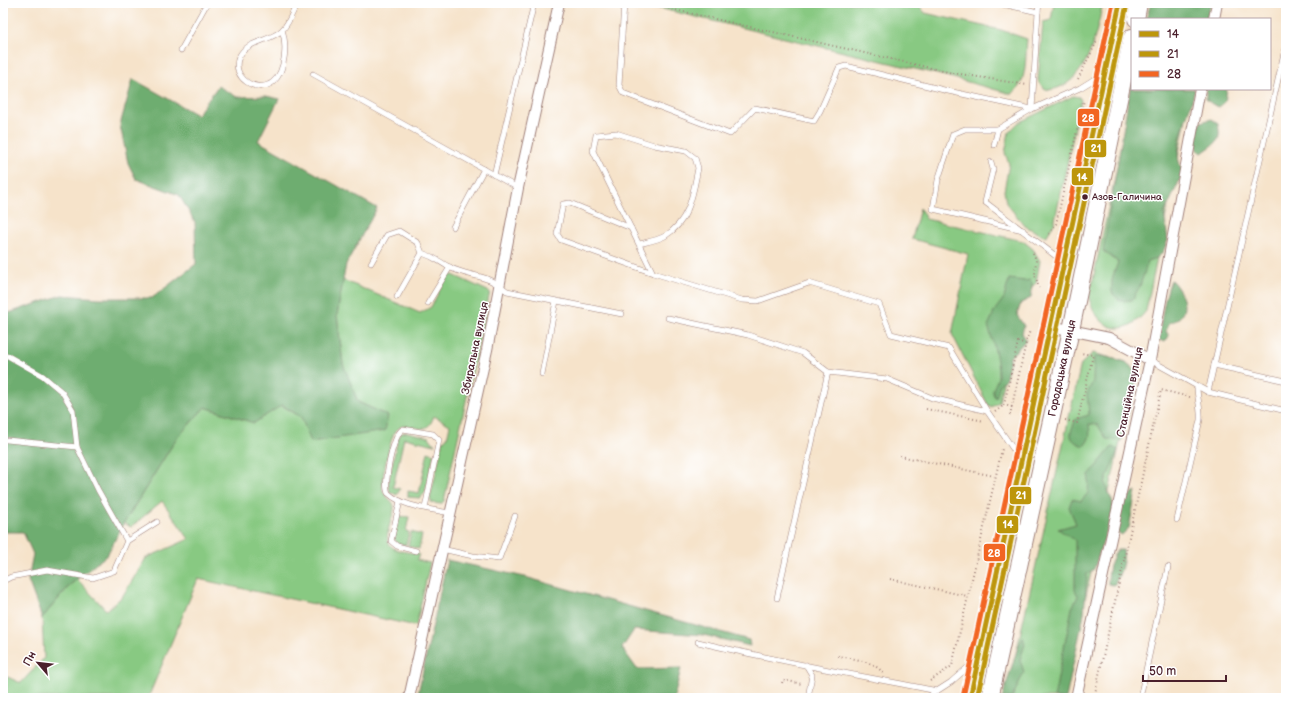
<svg xmlns="http://www.w3.org/2000/svg" width="1289" height="701" font-family="'Balsamiq Sans',sans-serif">
  <style>
    .green { fill: #88c982; stroke: #697456 }
    .forest { fill: #6ead70; stroke: #5c664e }
    .lines { fill: none; stroke-linecap: round; stroke-linejoin: round }
    .service-casing { stroke: #a0817a; stroke-width: 6 }
    .minor-casing { stroke: #a0817a; stroke-width: 12 }
    .primary-casing { stroke: #a0817a; stroke-width: 18 }
    .path { stroke: #a0817a; stroke-width: 2; stroke-dasharray: 1 3; stroke-linecap: butt }
    .service { stroke: #fff; stroke-width: 5 }
    .minor { stroke: #fff; stroke-width: 10 }
    .primary { stroke: #fff; stroke-width: 16 }
    .bus-1-casing { stroke: #fff; stroke-width: 8 }
    .bus-2-casing { stroke: #fff; stroke-width: 8 }
    .bus-3-casing { stroke: #fff; stroke-width: 8 }
    .bus-1 { stroke: #bd960b; stroke-width: 5 }
    .bus-2 { stroke: #bd960b; stroke-width: 5 }
    .bus-3 { stroke: #f26522; stroke-width: 5 }
    .bus-dot { fill: #4a1f2b; stroke: #fff; stroke-width: 1.5 }
    .labels { text-anchor: middle; dominant-baseline: central; stroke-width: 3; stroke-linejoin: round; paint-order: stroke }
    .bus-label { font-size: 10px; fill: #4a1f2b; stroke: #fff; text-anchor: start }
    .street-label { font-size: 11px; fill: #4a1f2b; stroke: #fff }
    .line-badge { stroke: #fff; stroke-width: 1.5 }
    .badge-label { font-size: 11px; text-anchor: middle; font-weight: bold; fill: #fff }
  </style>
  <rect width="100%" height="100%" fill="#fff"/>
  <filter id="ink" filterUnits="userSpaceOnUse"><feTurbulence type="fractalNoise" baseFrequency=".025" numOctaves="2"/><feDisplacementMap in="SourceGraphic" scale="8" xChannelSelector="R" yChannelSelector="G"/><feConvolveMatrix kernelMatrix="1 2 1 2 8 2 1 2 1" color-interpolation-filters="sRGB"/></filter>
  <filter id="wash" filterUnits="userSpaceOnUse"><feTurbulence type="fractalNoise" baseFrequency=".012" numOctaves="4" result="noise"/><feDisplacementMap in="SourceGraphic" scale="16" xChannelSelector="R" yChannelSelector="G"/><feGaussianBlur stdDeviation="0.9" result="paint"/><feColorMatrix in="noise" values="0 0 0 0 0 0 0 0 0 0 0 0 0 0 0 0 0 1.4 0 .05"/><feComposite in="paint" operator="in"/></filter>
  <g filter="url(#wash)">
    <rect width="100%" height="100%" fill="#f6e3ca"/>
    <g class="green">
      <path d="M650,3h267l8,10 76,17 26,9c-2,18 1,46 -16,55l-58,-16 -299,-71z"/>
      <path d="M1054,3h49c-7,31 -15,82 -54,87l-6,-2 -5,-8 5,-58 8,-2z"/>
      <path d="M1134,89h58l-46,222c-21,28 -48,20 -57,-13z"/>
      <path d="M1073,96l6,1 2,3 -27,124 -8,13 -21,-11 -19,-23 -2,-12 5,-27 -4,-11 4,-21 9,-9z"/>
      <path d="M920,208l6,11 97,22 10,8 7,12 -4,22 -16,16 -21,103 -7,5 -4,-2 -36,-71 16,-80 -56,-15z"/>
      <path d="M451,275h2l37,17 -46,209 -3,3 -9,-1 -2,-4 13,-58 4,-3 3,-13 -16,-9c-8,21 -15,9 -32,10l-7,5c-5,10 -15,51 -12,60 3,8 12,9 11,18 -1,10 -11,26 -4,36 5,7 20,7 29,9l-2,6 13,3 -14,63 -218,-47 -50,119h-145v-23l18,8 23,-25 -2,-40 29,-34 6,-5 29,31 16,-13 24,-39 43,-19 -27,-38 -31,26 -7,-4 52,-84 29,-32 49,16 27,-18 20,12 87,-1 -30,-14 -15,-37 -6,-50 6,-35 77,33 11,-6 15,-29z"/>
      <path d="M1093,353l33,9 9,13 -72,323h-57l75,-334z"/>
      <path d="M407,432l22,5 6,8 -31,-7 -11,49 7,2 -3,6 -7,-3 -2,-8 10,-46 3,-5z"/>
      <path d="M428,452l6,2 -9,39 -5,5 -12,-1v-6l11,2z"/>
      <path d="M399,516l10,1 -3,14 3,1 -3,13 -8,-1 -4,-5z"/>
      <path d="M411,532l11,3 -3,14 -11,-3z"/>
    </g>
    <g class="forest">
      <path d="M1151,3h60l-4,16h-61z"/>
      <path d="M1132,77v12h63c-4,22 -17,43 -17,66 0,6 3,12 5,18l-19,41 4,26 -5,12 -6,6 -9,3 -8,25 -8,14 -12,1 -8,-8v-14l6,-17 -15,-11z"/>
      <path d="M133,79l64,36 21,-29 19,11 29,-1 13,3 -21,42 119,67 -31,56 -9,51 6,49 15,38 30,14 -3,15 -74,11 -10,-25 -19,-12 -28,18 -49,-16 -29,32 -52,84 -17,32 -36,29 -29,34 -14,-38 5,-26 -10,-22h-20v-217l59,-20 37,3h53l44,-34 -1,-42 -16,-27 -43,-16 -8,-16 -8,-38z"/>
      <path d="M1206,89h21l-2,13 -6,5 -7,-3 -6,-5z"/>
      <path d="M1212,119l6,5c4,19 -3,19 -16,29l-5,-3 -2,-15 6,-13z"/>
      <path d="M1009,279l16,2 5,-1 2,3 -1,15 -10,5 -4,12 7,11 -2,7 4,7 -16,17 -4,21 -6,6 -4,14c-8,-8 2,-14 2,-23 0,-16 -5,-34 -10,-49l7,-16 9,-12z"/>
      <path d="M1171,280c13,13 22,36 -2,43l-3,8 3,5 -4,6 -6,-2c2,-19 5,-42 12,-60z"/>
      <path d="M1103,356l23,6 12,11 -16,67 -16,-1 -8,-14 -9,-1c1,10 2,14 -5,22 -18,-6 -14,-13 -8,-27l13,-4 -2,-21 6,-13 1,-24z"/>
      <path d="M1112,447l6,3 -13,33 8,20v9l-19,57 -7,5 -3,40 -18,84h-12l18,-90 6,-12 -3,-6v-50l-17,-11 18,-5 -7,-17 3,-8 9,2 7,-8 1,-18z"/>
      <path d="M1136,491l-7,37 -7,7 -5,-3c3,-15 3,-34 19,-41z"/>
      <path d="M1117,550h6c2,11 -3,25 -9,35l-6,-1c0,-13 2,-23 9,-34z"/>
      <path d="M447,560l78,17 224,63 1,6 -47,-11 -69,-5 -12,18 15,21 44,-1 -7,30h-257z"/>
      <path d="M1023,637l2,7 -5,16 4,12 -12,26h-10l15,-48z"/>
    </g>
  </g>
  <g filter="url(#ink)">
    <g class="lines">
      <g class="service-casing">
        <g id="service">
          <path d="M624,3l-5,82 4,8 107,41 25,-26 59,13 6,-10 19,-43 7,-2 102,25 84,18 6,-97 -40,-9"/>
          <path d="M1038,12l1,-9"/>
          <path d="M282,30c5,14 4,41 -9,52 -16,13 -43,-5 -34,-25 8,-17 31,-15 43,-27 7,-6 11,-19 15,-27"/>
          <path d="M181,50l26,-47"/>
          <path d="M313,74l205,114"/>
          <path d="M994,145l4,-16"/>
          <path d="M991,162l2,7 -8,33 76,58"/>
          <path d="M494,175l40,-172"/>
          <path d="M453,227l31,-58"/>
          <path d="M631,228l-61,-25 -7,1 -6,30 4,6 92,33"/>
          <path d="M1023,230l-90,-21 5,-29 15,-46 12,-5h33l34,-20 48,-21 21,-13"/>
          <path d="M639,244c8,-2 19,-4 26,-8 25,-15 28,-43 33,-68l-3,-10 -9,-7 -32,-6 -38,-12 -20,2 -3,16 60,122 89,27 16,1 51,-18 70,21 12,30 58,14 38,63 31,45"/>
          <path d="M371,263l16,-28 12,-4 19,12 4,10c13,4 16,8 27,14 22,11 37,6 58,24l115,23"/>
          <path d="M397,297l25,-44"/>
          <path d="M428,303l22,-36"/>
          <path d="M668,318l80,17 55,18 25,19"/>
          <path d="M1150,360l58,32 78,19"/>
          <path d="M1214,365l72,16"/>
          <path d="M542,374l14,-73"/>
          <path d="M1208,392l78,-348"/>
          <path d="M7,440l70,7"/>
          <path d="M400,501l-9,40 6,5 19,5"/>
          <path d="M425,508l14,-68 -6,-6 -30,-5c-10,5 -20,55 -15,64 15,14 42,16 62,20"/>
          <path d="M1177,520l23,-100c1,-12 -3,-22 -3,-33"/>
          <path d="M127,541l30,-19"/>
          <path d="M442,549l31,7 26,3 16,-43"/>
          <path d="M3,581l8,-4 36,-7 46,8 21,-7 13,-30 -29,-51 -21,-43 -4,-37 -11,-18 -19,-16 -35,-20"/>
          <path d="M777,598l51,-226 59,7 45,19 55,13"/>
          <path d="M698,642c79,19 159,33 239,49"/>
          <path d="M806,665l6,10 -4,23"/>
          <path d="M926,698l25,-16 23,-20"/>
          <path d="M1140,698l28,-131"/>
        </g>
      </g>
      <g class="minor-casing">
        <g id="minor">
          <path d="M1214,19l3,-16"/>
          <path d="M1050,326l59,12 41,22"/>
          <path d="M409,698l78,-348 31,-162 41,-185"/>
          <path d="M1076,698l74,-338 50,-271"/>
        </g>
      </g>
      <g class="primary-casing">
        <g id="primary">
          <path d="M1136,19l3,-16"/>
          <path d="M970,698l150,-695"/>
          <path d="M990,698l81,-368 61,-293"/>
        </g>
      </g>
      <g class="path">
        <path d="M645,3l303,69 79,13"/>
        <path d="M1078,79l19,-38"/>
        <path d="M1049,234l7,-10 28,-124"/>
        <path d="M1033,253l3,7 -1,15 4,13"/>
        <path d="M1012,407l-8,-2 14,-63 7,1"/>
        <path d="M926,409l58,12"/>
        <path d="M995,412l9,-7"/>
        <path d="M1010,415l17,-77 3,-7"/>
        <path d="M1065,420l12,3 16,-68 -13,-2"/>
        <path d="M900,456l94,20"/>
        <path d="M890,579l77,17"/>
        <path d="M838,656c13,2 36,5 45,17"/>
        <path d="M930,681l22,-15 50,-217"/>
        <path d="M782,683l1,-3 19,4"/>
        <path d="M946,698l5,-4"/>
        <path d="M1094,698l67,-308 29,7"/>
      </g>
      <use href="#service" class="service"/>
      <use href="#minor" class="minor"/>
      <use href="#primary" class="primary"/>
      <g class="bus-1-casing">
        <path id="bus-1" d="M970,698l150,-695"/>
      </g>
      <g class="bus-2-casing">
        <path id="bus-2" d="M977,698l150,-694"/>
      </g>
      <g class="bus-3-casing">
        <path id="bus-3" d="M963,697l150,-694"/>
      </g>
      <use href="#bus-1" class="bus-1"/>
      <use href="#bus-2" class="bus-2"/>
      <use href="#bus-3" class="bus-3"/>
    </g>
  </g>
  <circle class="bus-dot" cx="1085" cy="197" r="3.5"/>
  <g class="labels">
    <g class="bus-label">
      <text x="1092" y="197">Азов-Галичина</text>
    </g>
    <g class="street-label">
      <text transform="translate(475 348) rotate(-78)">Збиральна вулиця</text>
      <text transform="translate(1062 368) rotate(-78)">Городоцька вулиця</text>
      <text transform="translate(1130 392) rotate(-78)">Станційна вулиця</text>
    </g>
  </g>
  <g class="line-badge">
    <rect x="1077" y="108" width="23" height="19" rx="4" fill="#f26522"/>
    <rect x="1084" y="139" width="23" height="19" rx="4" fill="#bd960b"/>
    <rect x="1071" y="167" width="23" height="19" rx="4" fill="#bd960b"/>
    <rect x="1009" y="486" width="23" height="19" rx="4" fill="#bd960b"/>
    <rect x="996" y="515" width="23" height="19" rx="4" fill="#bd960b"/>
    <rect x="983" y="543" width="23" height="19" rx="4" fill="#f26522"/>
  </g>
  <g class="badge-label">
    <text x="1088" y="122">28</text>
    <text x="1096" y="152">21</text>
    <text x="1082" y="181">14</text>
    <text x="1021" y="499">21</text>
    <text x="1008" y="528">14</text>
    <text x="994" y="557">28</text>
  </g>
  <rect width="1289" height="701" fill="none" stroke="#fff" stroke-width="16"/>
  <rect x="1131" y="18" width="140" height="72" fill="#ffffff" stroke="#b7a5aa"/>
  <rect x="1139" y="31" width="20" height="6" fill="#bd960b" stroke="#b7a5aa"/>
  <text x="1167" y="38" font-size="12" fill="#4a1f2b">14</text>
  <rect x="1139" y="51" width="20" height="6" fill="#bd960b" stroke="#b7a5aa"/>
  <text x="1167" y="58" font-size="12" fill="#4a1f2b">21</text>
  <rect x="1139" y="71" width="20" height="6" fill="#f26522" stroke="#b7a5aa"/>
  <text x="1167" y="78" font-size="12" fill="#4a1f2b">28</text>
  <g transform="translate(38 663) rotate(298)" stroke="#ffffff" stroke-width="3" paint-order="stroke">
  <path d="M0-3L7 15L0 10L-7 15Z" fill="#4a1f2b"/>
  <text y="-6" font-size="11" font-weight="bold" text-anchor="middle" fill="#4a1f2b">Пн</text>
  </g>
  <path d="M1143 675v6h83v-6" fill="none" stroke="#4a1f2b" stroke-width="2"/>
  <text x="1149" y="675" font-size="12" fill="#4a1f2b" stroke="#ffffff" stroke-width="3" paint-order="stroke">50 m</text>
</svg>
